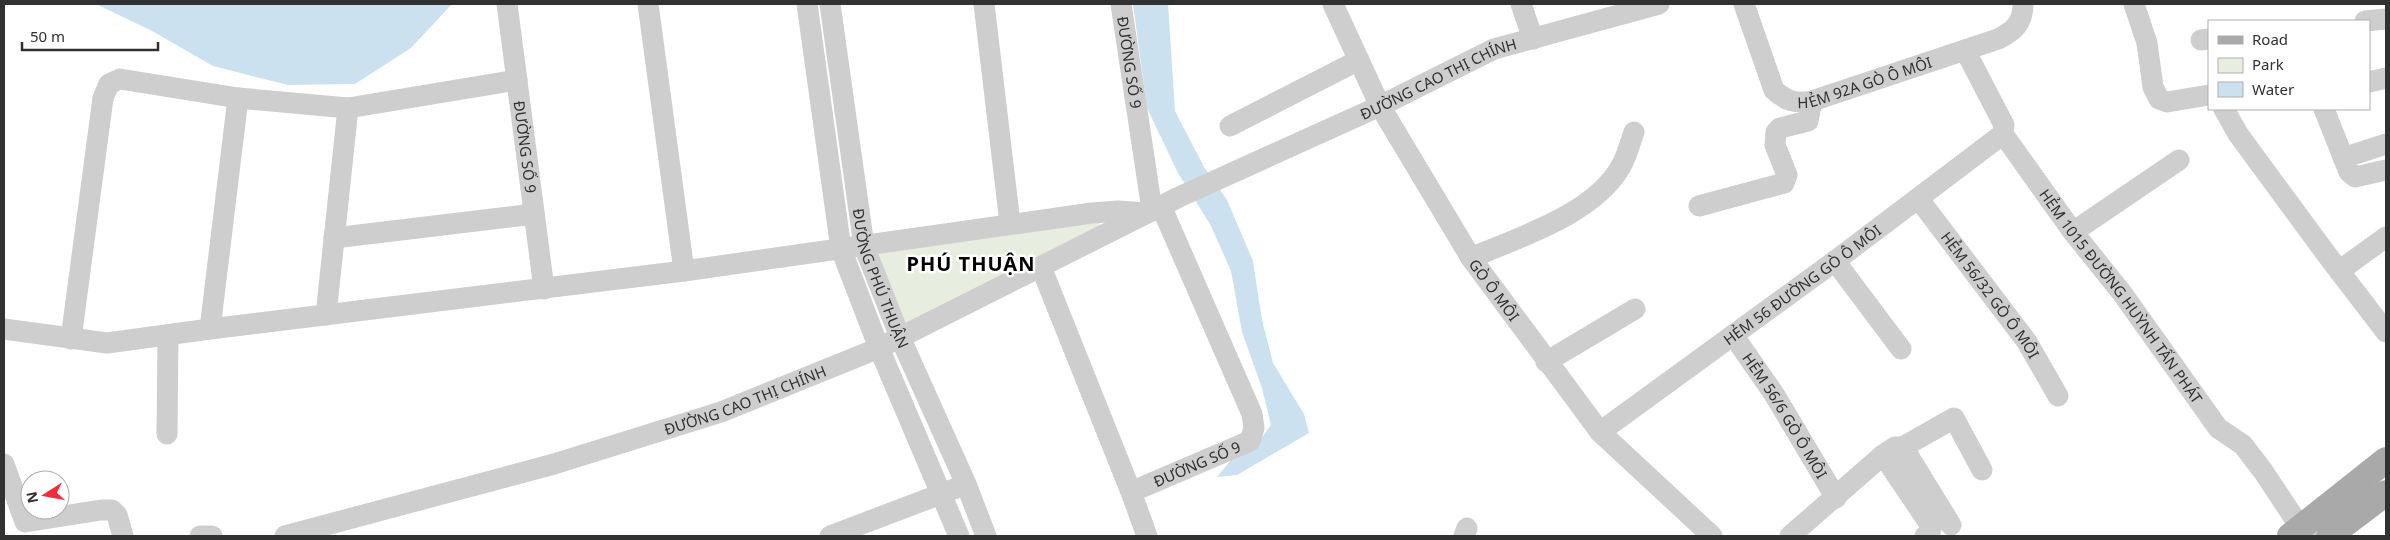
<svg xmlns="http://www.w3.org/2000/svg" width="2390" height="540" font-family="'Noto Sans',sans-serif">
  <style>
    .green { fill: #e8eedf }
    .water { fill: #cbe1ef }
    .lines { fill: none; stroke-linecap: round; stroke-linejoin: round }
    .minor { stroke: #cecece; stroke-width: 21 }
    .major { stroke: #a9a9a9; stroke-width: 26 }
    .labels { text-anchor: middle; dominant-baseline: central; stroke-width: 5; stroke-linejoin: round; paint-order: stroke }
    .street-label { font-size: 15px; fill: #313131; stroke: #fff }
    .district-label { font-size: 20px; font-weight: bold; letter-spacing: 1px; fill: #000; stroke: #fff }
  </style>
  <rect width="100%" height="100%" fill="#fff"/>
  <path class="green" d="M1097,221l4,5 -199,99 -26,-68 9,-8z"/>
  <g class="water">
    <path d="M96,4h356l-41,44 -56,36 -67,1 -75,-19 -61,-35z"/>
    <path d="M1133,4h35l7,107 29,56 23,33 26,61 9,59 11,43 31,51 5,19 -72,42 -20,2 14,-17 26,-16 14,-19 -9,-37 -20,-56 -11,-61 -21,-47 -32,-51 -31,-65z"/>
  </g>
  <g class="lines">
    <g class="minor">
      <path id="s1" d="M507,4l37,285"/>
      <path d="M648,4l36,267"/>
      <path d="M807,4l34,245 38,99 80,188"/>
      <path id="s2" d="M830,4l34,242 36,91 66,147 20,52"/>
      <path d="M984,4l26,219"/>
      <path id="s3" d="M1121,4l31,206"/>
      <path id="s4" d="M1333,4l47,102 91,152 129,174 112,104"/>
      <path d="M1521,4l12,35"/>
      <path id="s5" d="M1744,4l30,86c12,11 22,14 38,11l186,-62c16,-8 25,-16 25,-35"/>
      <path d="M2134,4l13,39 6,44 6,12 8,3 42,-7"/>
      <path d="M2365,21l21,-2"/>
      <path d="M2201,40l8,-1"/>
      <path id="s6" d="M1965,50l39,75 -1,9 70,98 49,61 96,135 25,17 20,26 43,65"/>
      <path d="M2369,82l17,-4"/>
      <path d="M2224,109l14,25 89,121 59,77"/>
      <path d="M2324,109l25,63 6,5 31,-7"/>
      <path d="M1230,126l129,-66"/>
      <path d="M2343,158l43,-14"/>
      <path id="s7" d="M1918,198l109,144 31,54"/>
      <path d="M1699,206l85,-23 3,-8 -12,-30 1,-13 4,-4 28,-7 4,-20"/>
      <path d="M2073,232l106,-72"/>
      <path d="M334,238l200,-24"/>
      <path d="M1471,258c48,-21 121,-43 149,-90 7,-11 10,-25 14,-36"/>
      <path d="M1835,261l66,88"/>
      <path id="s8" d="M1041,267l90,225 119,-51 4,-13 -2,-14 -91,-208"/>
      <path d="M2339,271l47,-34"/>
      <path d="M326,315l22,-207"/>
      <path d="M4,329l103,14 103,-14 474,-58 408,-58 26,-2 27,2"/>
      <path d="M210,329l28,-231"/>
      <path id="s9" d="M1733,335l41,59 62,104"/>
      <path d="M71,339l32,-241 6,-14 11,-5 118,19 110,10 169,-28"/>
      <path d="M1546,362l89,-53"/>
      <path id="s10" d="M1600,432l235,-171 168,-127"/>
      <path d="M167,434l1,-98"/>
      <path d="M1903,447l51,-29 28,52"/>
      <path d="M1883,455l46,68 2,5 -1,5 -5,3"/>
      <path d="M4,464l21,58 76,-12h11l5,5 6,21"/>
      <path d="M1131,492l16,44"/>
      <path d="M200,536h12"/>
      <path id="s11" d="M285,536l269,-72 167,-52 158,-64 300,-151 201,-91 114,-57 165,-45"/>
      <path d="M830,536l124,-47"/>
      <path d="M1464,536l3,-8"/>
      <path d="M1790,536l93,-81 12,-8h8l48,78"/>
    </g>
    <g class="major">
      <path d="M2290,536l96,-76"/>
      <path d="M2329,536l57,-43"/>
    </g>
  </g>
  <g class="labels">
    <g class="street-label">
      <text stroke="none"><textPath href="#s3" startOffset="59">ĐƯỜNG SỐ 9</textPath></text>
      <text stroke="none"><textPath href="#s11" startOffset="1245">ĐƯỜNG CAO THỊ CHÍNH</textPath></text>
      <text stroke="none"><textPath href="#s5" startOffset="188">HẺM 92A GÒ Ô MÔI</textPath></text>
      <text stroke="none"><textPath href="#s1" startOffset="144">ĐƯỜNG SỐ 9</textPath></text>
      <text stroke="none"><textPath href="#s2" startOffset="280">ĐƯỜNG PHÚ THUẬN</textPath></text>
      <text stroke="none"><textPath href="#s10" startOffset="250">HẺM 56 ĐƯỜNG GÒ Ô MÔI</textPath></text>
      <text stroke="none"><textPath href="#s4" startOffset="329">GÒ Ô MÔI</textPath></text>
      <text stroke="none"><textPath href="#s7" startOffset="121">HẺM 56/32 GÒ Ô MÔI</textPath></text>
      <text stroke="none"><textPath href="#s6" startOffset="294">HẺM 1015 ĐƯỜNG HUỲNH TẤN PHÁT</textPath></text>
      <text stroke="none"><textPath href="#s11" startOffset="480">ĐƯỜNG CAO THỊ CHÍNH</textPath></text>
      <text stroke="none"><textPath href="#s9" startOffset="96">HẺM 56/6 GÒ Ô MÔI</textPath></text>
      <text stroke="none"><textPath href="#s8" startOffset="314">ĐƯỜNG SỐ 9</textPath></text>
    </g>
    <g class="district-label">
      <text x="971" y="263">PHÚ THUẬN</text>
    </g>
  </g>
  <rect width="2390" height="540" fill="none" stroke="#313131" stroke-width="10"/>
  <rect x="2208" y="20" width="162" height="90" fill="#ffffff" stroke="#adadad"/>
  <rect x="2218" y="36" width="25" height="8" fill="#a9a9a9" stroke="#adadad"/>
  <text x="2252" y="45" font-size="15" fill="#313131">Road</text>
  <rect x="2218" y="58" width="25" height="15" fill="#e8eedf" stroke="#adadad"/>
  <text x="2252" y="70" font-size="15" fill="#313131">Park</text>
  <rect x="2218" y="82" width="25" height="15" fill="#cbe1ef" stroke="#adadad"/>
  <text x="2252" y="95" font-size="15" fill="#313131">Water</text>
  <g transform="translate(45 495) rotate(259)"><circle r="24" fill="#ffffff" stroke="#adadad"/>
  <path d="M0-4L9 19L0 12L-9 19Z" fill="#ee2e3f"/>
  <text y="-8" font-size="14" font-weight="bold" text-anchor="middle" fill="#313131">N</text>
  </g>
  <path d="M22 42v8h136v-8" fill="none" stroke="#313131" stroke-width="2.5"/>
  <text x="30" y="42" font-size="15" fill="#313131" stroke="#ffffff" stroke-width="4" paint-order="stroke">50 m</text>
</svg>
